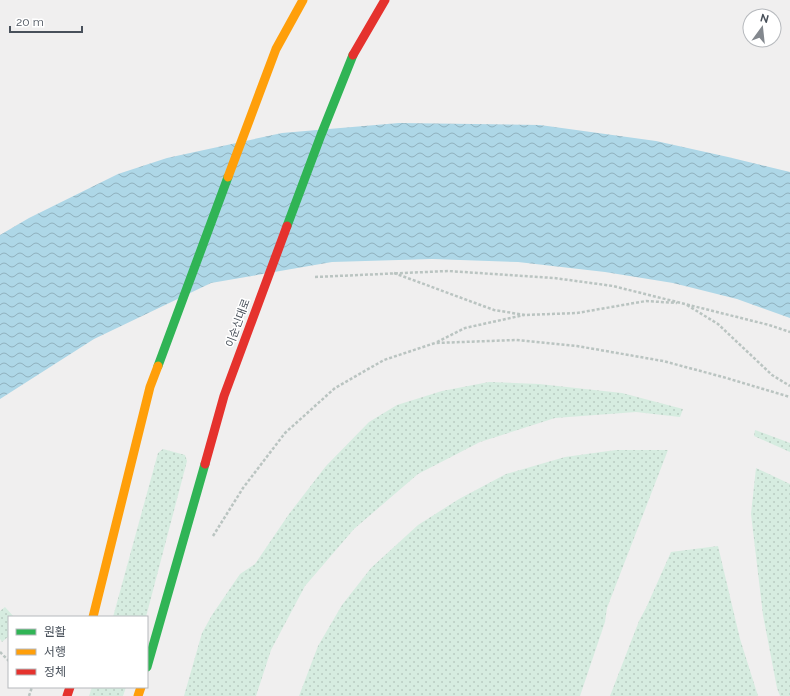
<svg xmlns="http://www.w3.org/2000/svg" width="790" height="696" font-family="Raleway,'Noto Sans KR',sans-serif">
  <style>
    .grass { fill: url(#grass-dots) }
    .water { fill: url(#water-waves) }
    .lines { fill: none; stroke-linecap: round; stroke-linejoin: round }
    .path { stroke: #bac4c1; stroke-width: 2.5; stroke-dasharray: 3 2; stroke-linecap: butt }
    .fast { stroke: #30b455; stroke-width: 9 }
    .slow { stroke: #ff9f0a; stroke-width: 9 }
    .jam { stroke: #e5322d; stroke-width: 9 }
    .labels { text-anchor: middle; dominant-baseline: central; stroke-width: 3; stroke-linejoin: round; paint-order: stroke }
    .street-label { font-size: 11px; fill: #48505a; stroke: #fff }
  </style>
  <defs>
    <pattern id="grass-dots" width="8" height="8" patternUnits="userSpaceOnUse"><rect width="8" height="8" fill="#d6ece0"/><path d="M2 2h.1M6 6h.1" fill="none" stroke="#b9ccc2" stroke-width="1.8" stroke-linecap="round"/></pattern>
    <pattern id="water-waves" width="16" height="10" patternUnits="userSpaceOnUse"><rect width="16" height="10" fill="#aed7e7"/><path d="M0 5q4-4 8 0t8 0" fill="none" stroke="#90b1be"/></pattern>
  </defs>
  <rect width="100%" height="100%" fill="#f0efef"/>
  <g class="grass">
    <path d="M489,382l50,2 83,9 61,16 -3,8 -44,-5 -81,6 -75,24 -62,32 -64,55 -49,57 -34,64 -15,46h-72l18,-63 10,-18 28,-41 15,-10 34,-50 37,-48 43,-44 28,-17 45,-14z"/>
    <path d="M755,430l35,13v9l-36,-16z"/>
    <path d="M163,449l22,6 2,6 -41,156h-33l45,-164z"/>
    <path d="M616,450h52l-61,158 -2,14 -25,74h-281l19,-50 24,-41 29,-37 47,-43 41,-26 47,-25 59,-17z"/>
    <path d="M756,468l34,16v212h-10l-3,-8 -14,-73 -12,-101z"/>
    <path d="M718,546l22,93 18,57h-148l29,-75 7,-13 25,-56z"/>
    <path d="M5,607l9,10h-5v19l-7,6 -2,-3v-28z"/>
    <path d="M92,687h34l-3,9h-34z"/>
  </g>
  <path class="water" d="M399,123l141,2 116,16 72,16 62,15v146l-53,-19 -64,-16 -68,-11 -87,-10 -86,-3 -100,3 -121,21 -117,56 -94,60v-164l29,-17 89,-44 49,-16 115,-25z"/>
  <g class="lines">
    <g class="path">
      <path d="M394,273l100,37 31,5 52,-2 69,-12 31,2"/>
      <path d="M315,277l133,-6 106,7 59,8 156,39 21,7"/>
      <path d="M687,305l31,19 54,51 18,11"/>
      <path d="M437,342l28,-14 59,-13"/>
      <path d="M213,536l30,-48 42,-55 50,-45 49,-28 51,-17 81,-3 61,6 86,15 60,16 67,20"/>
      <path d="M0,652l9,9"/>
      <path d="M29,696l3,-9"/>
    </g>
    <g class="fast">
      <path d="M287,226l34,-91 32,-80"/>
      <path d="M158,366l70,-189"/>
      <path d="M147,667l58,-203"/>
    </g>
    <g class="slow">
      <path d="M228,177l48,-128 27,-49"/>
      <path d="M93,617l57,-230 8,-21"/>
      <path d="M138,696l3,-9"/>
    </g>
    <g class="jam">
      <path d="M353,55l32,-55"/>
      <path d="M205,464l19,-68 63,-170"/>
      <path d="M67,696l3,-9"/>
    </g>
  </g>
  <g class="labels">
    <g class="street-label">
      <text transform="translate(238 323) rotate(-70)">이순신대로</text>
    </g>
  </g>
  <rect x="8" y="616" width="140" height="72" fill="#ffffff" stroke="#b6b9bd"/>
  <rect x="16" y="629" width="20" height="6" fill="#30b455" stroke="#b6b9bd"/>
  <text x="44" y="636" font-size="12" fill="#48505a">원활</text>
  <rect x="16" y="649" width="20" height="6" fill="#ff9f0a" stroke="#b6b9bd"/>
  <text x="44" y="656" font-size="12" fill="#48505a">서행</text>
  <rect x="16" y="669" width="20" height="6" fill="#e5322d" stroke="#b6b9bd"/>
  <text x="44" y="676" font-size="12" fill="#48505a">정체</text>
  <g transform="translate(762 28) rotate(15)"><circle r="19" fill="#ffffff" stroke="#b6b9bd"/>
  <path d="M0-3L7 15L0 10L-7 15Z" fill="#83888e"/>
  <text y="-6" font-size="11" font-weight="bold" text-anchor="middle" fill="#48505a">N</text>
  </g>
  <path d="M10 26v6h72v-6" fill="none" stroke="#48505a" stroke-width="2"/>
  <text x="16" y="26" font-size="12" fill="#48505a" stroke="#ffffff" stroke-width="3" paint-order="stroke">20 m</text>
</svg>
